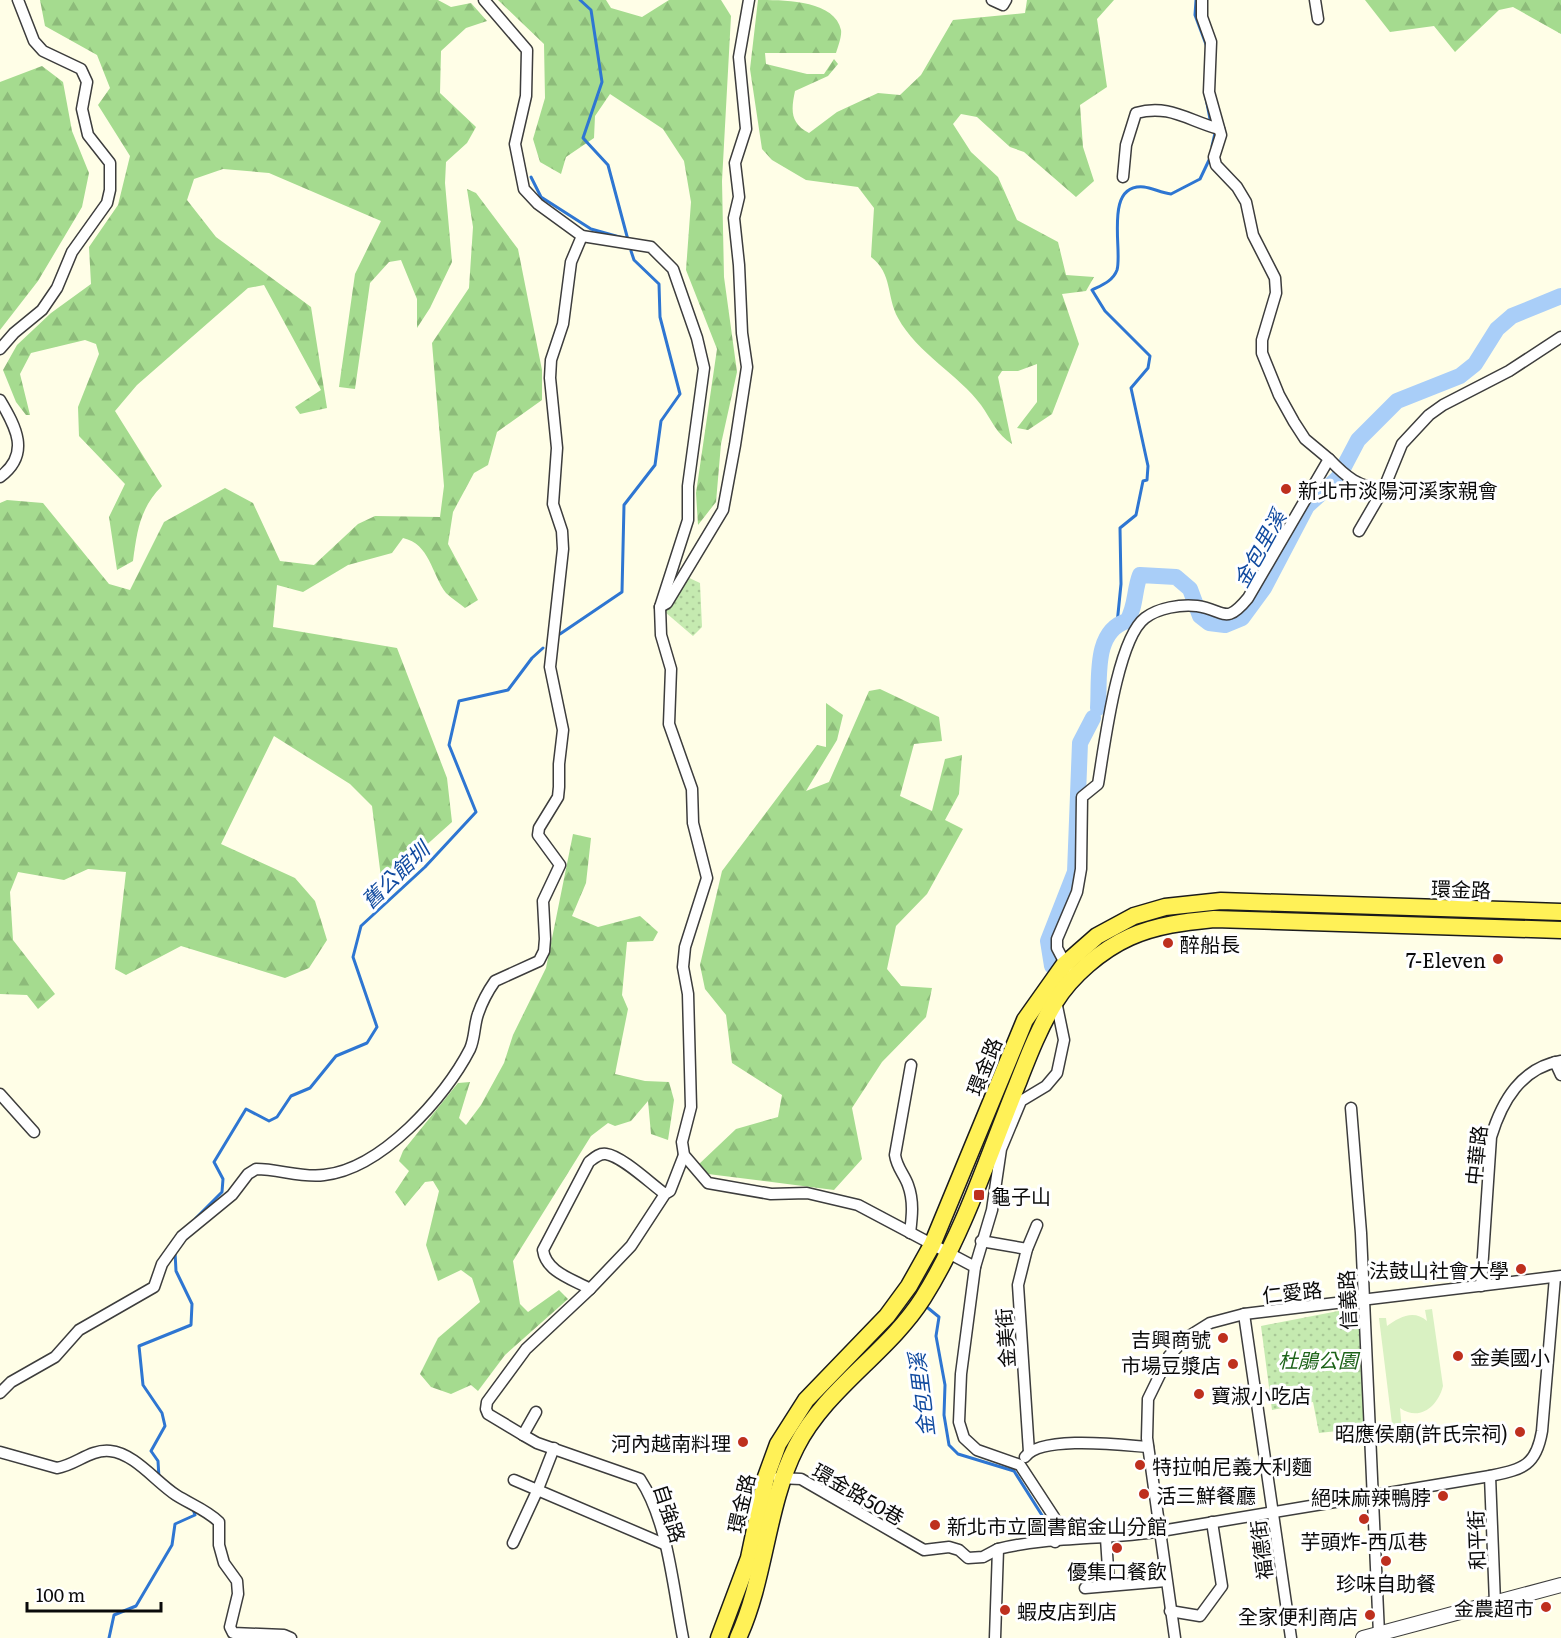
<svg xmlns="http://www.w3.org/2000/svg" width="1561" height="1638" font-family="Literata,'Noto Sans TC',serif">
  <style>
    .forest { fill: url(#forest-firs) }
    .park { fill: url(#park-dots) }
    .pitch { fill: #d9f1c2 }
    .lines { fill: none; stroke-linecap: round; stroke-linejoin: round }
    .stream { stroke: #2e76d2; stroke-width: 3 }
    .river { stroke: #a9cef8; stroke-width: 16 }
    .minor-casing { stroke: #3d3d3d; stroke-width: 13 }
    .tertiary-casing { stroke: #3d3d3d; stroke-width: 16 }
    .primary-casing { stroke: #1b1b1b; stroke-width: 19 }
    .minor { stroke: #fff; stroke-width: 10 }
    .tertiary { stroke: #fff; stroke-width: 14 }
    .primary { stroke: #fff157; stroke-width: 16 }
    .poi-dot { fill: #be301e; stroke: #fff; stroke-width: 2 }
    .labels { text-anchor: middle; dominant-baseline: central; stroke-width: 6; stroke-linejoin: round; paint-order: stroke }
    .poi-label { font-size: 20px; fill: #0a0a0a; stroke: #fff; text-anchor: start }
    .street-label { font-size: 20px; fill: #0a0a0a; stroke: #fff }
    .park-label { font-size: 20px; font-style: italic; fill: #1d6319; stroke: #fff }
    .water-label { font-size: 21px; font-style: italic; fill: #104a9f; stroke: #fff }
  </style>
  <defs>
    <pattern id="forest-firs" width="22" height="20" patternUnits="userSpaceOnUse" patternTransform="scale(1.5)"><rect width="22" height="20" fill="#a5db8f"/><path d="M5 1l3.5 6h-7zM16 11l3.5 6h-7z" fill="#8dbb7a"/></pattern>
    <pattern id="park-dots" width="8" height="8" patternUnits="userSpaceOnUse" patternTransform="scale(1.5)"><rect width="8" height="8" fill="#c5eab0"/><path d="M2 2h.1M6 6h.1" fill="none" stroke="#a8c796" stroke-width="1.8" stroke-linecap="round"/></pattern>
  </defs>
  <rect width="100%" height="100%" fill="#fffee7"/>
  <g class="forest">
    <path d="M40,0h398l13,7 20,-4 16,18 -21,7 -25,23 -1,42 36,34 -9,16 -21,19 -1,21 7,79 -22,46 -13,20v-29l-16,-39 -12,2 -19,21 -15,106 -16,-2 16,-113 26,-53 -112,-48 -46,-4 -29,10 -7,21 29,37 95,70 16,101 -27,6 -5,-7 26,-17 -57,-105 -16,3 -111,97 -22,26 47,75c-22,22 -25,45 -29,75l-16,9 -8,-53 16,-33 -46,-48 -1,-29 21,-53 -3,-10 -11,-4 -54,13 -11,21 10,41h-4l-10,-13 -13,-32 14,-25 34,-32 40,-29 -2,-37 29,-42 12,-49 -32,-51 12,-17 -13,-33 -52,-29z"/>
    <path d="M498,0h108l5,8 31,9 27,-17h52l10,16 -9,165 2,96 13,95 -16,72 -5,58 -18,23 -2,-32 21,-144 -31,-79 5,-68 -7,-41 -21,-32 -53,-35 -15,22 -1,22 -28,19 -5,17 -21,-12 -7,-23 12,-41 -1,-54z"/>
    <path d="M758,0c25,0 77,0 83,30 1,6 -3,17 -5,23h-71l1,11 41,10h17l10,-15 4,5 -10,12 -33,15c-4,19 -5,32 14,42l28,-21 41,-19 22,2 21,-20 32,-55 72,-7 2,-13h87l-17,19 10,68 -27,18 3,42 11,34 -18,16 -52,-45 -14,-5 -33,-30 -16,-3 -8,10 18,28 27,25 19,43 41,22 8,33 28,2 -8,14 -24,3 17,50 -27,70 -24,16 -11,-2 20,-26v-38l-19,7h-16l-4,6 14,67c-15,-9 -21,-25 -31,-39 -22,-30 -64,-52 -83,-87 -12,-22 -5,-44 -27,-61l3,-49 -16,-21 -52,-7 -34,-20 -10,-11 -12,-80z"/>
    <path d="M1365,0h196v34l-48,-27 -14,3 -44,42 -21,-26 -44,6z"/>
    <path d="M42,66l21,16 9,49 17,42 -7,34 -44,74 -38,49v-248z"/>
    <path d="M467,189l9,4 42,56 24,121v30l-45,32 -9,33 -14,8 -21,39 -5,32 30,56 -13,8c-6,-5 -14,-10 -19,-15 -15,-20 -16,-49 -43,-55l-11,15 -44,12 -45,27 -26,-7 -4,42 124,21 50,130 5,44 -70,63 -10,-79 -22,-22 -76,-48 -53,108 74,34 20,23 12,39 -18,28 -24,10 -104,-32 -55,29 -11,-6 11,-97 -38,-3 -24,11 -46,-8 -8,20 3,48 42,54 -17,15 -11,-14 -27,-1v-491l7,-3 36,3 66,81 21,6 34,-68 61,-34 28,15 27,58 34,4 44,-41 17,-8 65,1 4,-31 -12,-143 37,-55 4,-61z"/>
    <path d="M880,689l59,28 3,24 -28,3 -14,52 32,15 13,-52 17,-4 -3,39 -14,26 18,9 -36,65 -31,32 -9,43 14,17 31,2 -6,29 -44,45 -30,46 10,51 -28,31 -126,-16 -10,-9 38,-36 42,-12 4,-22 -50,-32 -6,-48 -21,-26 -5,-24 22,-94 95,-126 9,2v-44l17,12 -6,25 -31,51 23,-9 40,-91z"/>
    <path d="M573,834l18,4 -5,45 -14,33 26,11 42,-11 18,16 -5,9 -26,1 -5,53 6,14 -13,65 30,7 24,1 5,18 -6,40 -17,-6 -3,-33 -17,20 -16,5 -7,-3 -17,13 -78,125 7,43 8,8 31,-22 9,9 -63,56 -27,36 -7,-6 -20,9 -20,-7 -11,-13 18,-36 42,-36 -8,-24 -11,-8 -23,11 -12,-36 13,-54 -6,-10 -8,1 -20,24 -10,-14 14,-21 -10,-10 4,-10 55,-68 12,-1 -11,36 7,7 15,-20 23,-42 9,-28 33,-67z"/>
  </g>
  <g class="park">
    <path d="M685,576l15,7 2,44 -9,9 -28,-24z"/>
    <path d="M1359,1307l6,121 -46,5 -6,-31 -41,8 -11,-84z"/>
  </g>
  <path class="pitch" d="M1432,1309l11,77c-5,20 -23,36 -43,22l2,23 -9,1 -14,-114h7l1,8c12,-9 27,-17 40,-5l-2,-11z"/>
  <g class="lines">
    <g class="stream">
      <path d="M580,0l11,10 11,72 -19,56 25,27 20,75"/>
      <path d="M1196,0l-1,15 12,32"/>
      <path d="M1205,93l5,26"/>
      <path d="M1212,146l3,-13"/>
      <path d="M531,177l10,20 50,32 32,9"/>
      <path d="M1117,624l4,-40 -1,-56 16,-13 7,-34 4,-1 1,-14 -17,-78 17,-20 2,-12 -45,-45 -13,-21c10,-5 21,-9 25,-20 6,-19 -14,-87 27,-83 8,1 18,6 27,7l29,-15 10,-21"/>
      <path d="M560,634l62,-42 2,-87 31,-40 6,-44 19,-27 -20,-77 -1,-33 -25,-24 -3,-9"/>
      <path d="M196,1218l26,-26 1,-13 -9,-17 32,-53 23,12 8,-4 14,-21 19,-8 26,-32 31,-13 10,-16 -24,-70 8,-31 64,-59 51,-55 -27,-67 10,-44 49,-11 24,-32 11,-10"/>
      <path d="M928,1308l11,9 -3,19 9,49 -1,30 5,30 9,9 56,17 31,49 2,16"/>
      <path d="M159,1478l-1,-17 -7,-10 14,-25 -3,-13 -19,-28 -4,-39 52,-21 1,-21 -16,-33 -1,-19"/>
      <path d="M109,1638l5,-23 22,-9 36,-61 3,-21 20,-9 -2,-6"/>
    </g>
    <g class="river">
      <path d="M1098,708c2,-29 -5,-77 29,-87 9,-14 7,-31 13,-46l36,2 14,12 10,27 9,7 16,2 17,-7 22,-30 43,-82 31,-28 20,-38 39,-39 63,-25 15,-12 22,-35 15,-13 49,-20"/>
      <path d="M1052,966l-4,-25 27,-69 5,-129 13,-25"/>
    </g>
    <g class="minor-casing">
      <g id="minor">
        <path d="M484,0l43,50 -1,46 -11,48 9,45 14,15 44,32 69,11 22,22 24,69 7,30 -16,118v34l-28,87 1,28 10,34 -2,55 23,65 1,34 14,55 -22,69 -2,20 5,27 3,113 -9,35 2,13 24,28 63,11 36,-1 51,12 117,62 -14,107 -2,48 5,16 13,12 43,15 34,52 1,25"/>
        <path d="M992,0l11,5 3,-5"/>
        <path d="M1202,0v17l9,25 -2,50 12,43 -7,22 2,8 21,22 9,15 7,33 22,43 1,15 -14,47v13l17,42 15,27 11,17 24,20"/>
        <path d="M1315,0l3,19"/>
        <path d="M1123,177l3,-32 10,-32c33,-9 51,7 83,16"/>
        <path d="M0,349l14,-16 28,-23 15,-22 15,-36 35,-49 3,-13v-27l-22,-28 -6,-26 5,-27 -6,-13 -38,-18 -9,-10 -16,-41"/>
        <path d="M0,400c16,27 31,54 0,77"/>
        <path d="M1359,531l25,-43"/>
        <path d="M660,607l7,-4 56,-93 12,-65 12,-78 -5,-34 -3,-68 -5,-47 5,-21 -4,-34 11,-34 -7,-72 10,-57"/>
        <path d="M1068,969l-11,-21v-9l20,-47 4,-23 1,-72 16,-13c6,-35 19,-145 47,-166 13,-10 36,-14 52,-12 28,4 28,20 51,-8l81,-139c16,17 31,30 55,29l18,-44 27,-29 14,-10 66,-34 52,-34"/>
        <path d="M1555,1062l6,13"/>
        <path d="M0,1094l34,38"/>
        <path d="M1351,1108l10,125 18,401"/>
        <path d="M665,1194l-34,52 -41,43c-18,-10 -44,-17 -47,-39l46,-88c5,-4 10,-9 17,-8 16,2 45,30 59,40l5,-3 14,-36"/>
        <path d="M910,1233c2,-16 4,-32 -2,-48 -4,-11 -11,-17 -13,-30l16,-90"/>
        <path d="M981,1241l46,8"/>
        <path d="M975,1267l17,-57 9,-61 20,-48 25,-15 11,-13 7,-33 -8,-39"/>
        <path d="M1481,1286l10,-149c11,-36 30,-69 70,-76"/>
        <path d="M1244,1314l47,324"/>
        <path d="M0,1393l11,-11 44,-25 24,-27 75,-43 8,-23 20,-28 50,-41 16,-21 8,-5c23,0 45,9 68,6 57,-6 121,-77 146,-126 5,-11 4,-24 8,-35 4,-12 10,-23 17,-33l44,-20 5,-10 1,-12 -2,-38 17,-36 -22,-30 1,-7 19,-31 1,-10v-23l4,-34 -13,-63 13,-118 -1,-18 -9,-27 4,-56 -7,-70 1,-18 12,-36 8,-62 11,-26"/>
        <path d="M536,1412l-13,23 14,8 103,36c28,42 33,109 43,159"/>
        <path d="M523,1435l-35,-21 -2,-5 1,-7 39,-53 64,-60"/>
        <path d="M0,1452l57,16c19,-3 33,-19 53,-17 24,2 46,31 66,44 14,9 31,15 43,27v23l5,18 13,18 1,13 -8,33 3,6 51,2 7,3"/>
        <path d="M1029,1452l-11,-167 9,-36 10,-24"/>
        <path d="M1025,1457c16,-22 97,-12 123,-10"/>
        <path d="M1490,1476l5,127"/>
        <path d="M778,1478l23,1 123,71 25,-3 10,3 9,8 15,-1 15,-8"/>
        <path d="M514,1480l150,64"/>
        <path d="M1106,1538l3,46"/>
        <path d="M513,1543l25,-54 16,-41"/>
        <path d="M1085,1588l81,-7"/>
        <path d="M1170,1611l30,5 22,-30 -10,-64"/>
        <path d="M995,1638l3,-89c53,-13 109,-9 163,-18 110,-18 219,-37 329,-55 32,-7 46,-9 52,-45l13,-154"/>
        <path d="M1175,1638l-28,-200 1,-39 21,-43 17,-18 24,-15 34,-9 317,-38"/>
      </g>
    </g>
    <g class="tertiary-casing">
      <path id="tertiary" d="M1363,1638l198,-53"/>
    </g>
    <g class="primary-casing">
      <g id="primary">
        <path d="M719,1638l30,-80 17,-81 12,-33 28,-44 81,-84 22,-30 23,-41 93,-225 39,-55 33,-29 37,-20 31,-9 56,-6 340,11"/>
        <path d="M738,1638c28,-61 28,-132 58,-191 30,-59 92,-94 127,-149 41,-65 65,-142 94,-213 11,-28 22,-57 38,-83 16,-26 46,-52 75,-65 27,-12 54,-15 84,-18l347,11"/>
      </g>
    </g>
    <use href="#minor" class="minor"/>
    <use href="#tertiary" class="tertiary"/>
    <use href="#primary" class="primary"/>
  </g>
  <g class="poi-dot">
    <circle cx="1286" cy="489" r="6"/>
    <circle cx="1168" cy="943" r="6"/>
    <circle cx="1498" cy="959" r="6"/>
    <rect x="973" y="1189" width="12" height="12" rx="3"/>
    <circle cx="1521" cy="1269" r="6"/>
    <circle cx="1223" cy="1338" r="6"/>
    <circle cx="1458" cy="1356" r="6"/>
    <circle cx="1233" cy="1364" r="6"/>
    <circle cx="1199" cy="1394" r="6"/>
    <circle cx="1520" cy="1432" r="6"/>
    <circle cx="743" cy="1442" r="6"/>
    <circle cx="1140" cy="1465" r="6"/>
    <circle cx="1144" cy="1494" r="6"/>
    <circle cx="1443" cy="1496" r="6"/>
    <circle cx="1364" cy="1519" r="6"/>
    <circle cx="935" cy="1525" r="6"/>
    <circle cx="1117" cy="1548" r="6"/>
    <circle cx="1386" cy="1561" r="6"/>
    <circle cx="1546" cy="1607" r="6"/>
    <circle cx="1005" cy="1610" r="6"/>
    <circle cx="1370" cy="1615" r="6"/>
  </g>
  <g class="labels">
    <g class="poi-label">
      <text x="1298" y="489">新北市淡陽河溪家親會</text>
      <text x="1180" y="943">醉船長</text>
      <text x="1486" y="959" text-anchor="end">7-Eleven</text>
      <text x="991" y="1195">龜子山</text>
      <text x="1509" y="1269" text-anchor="end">法鼓山社會大學</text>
      <text x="1211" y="1338" text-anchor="end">吉興商號</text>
      <text x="1470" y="1356">金美國小</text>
      <text x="1221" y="1364" text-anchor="end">市場豆漿店</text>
      <text x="1211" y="1394">寶淑小吃店</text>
      <text x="1508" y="1432" text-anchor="end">昭應侯廟(許氏宗祠)</text>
      <text x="731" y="1442" text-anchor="end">河內越南料理</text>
      <text x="1152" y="1465">特拉帕尼義大利麵</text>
      <text x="1156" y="1494">活三鮮餐廳</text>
      <text x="1431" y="1496" text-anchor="end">絕味麻辣鴨脖</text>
      <text x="947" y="1525">新北市立圖書館金山分館</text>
      <text x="1364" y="1540" text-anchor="middle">芋頭炸-西瓜巷</text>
      <text x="1117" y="1570" text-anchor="middle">優集口餐飲</text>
      <text x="1386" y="1582" text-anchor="middle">珍味自助餐</text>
      <text x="1534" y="1607" text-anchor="end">金農超市</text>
      <text x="1017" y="1610">蝦皮店到店</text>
      <text x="1358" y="1615" text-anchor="end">全家便利商店</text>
    </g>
    <g class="street-label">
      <text transform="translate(1461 888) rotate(2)">環金路</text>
      <text transform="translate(983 1066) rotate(-68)">環金路</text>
      <text transform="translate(1475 1155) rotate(-84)">中華路</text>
      <text transform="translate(1292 1291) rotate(-6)">仁愛路</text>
      <text transform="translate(1346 1300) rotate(-93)">信義路</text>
      <text transform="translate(1004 1338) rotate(-94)">金美街</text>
      <text transform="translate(859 1493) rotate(30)">環金路50巷</text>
      <text transform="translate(740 1503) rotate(-77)">環金路</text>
      <text transform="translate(671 1513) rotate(72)">自強路</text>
      <text transform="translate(1475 1540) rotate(-92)">和平街</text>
      <text transform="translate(1260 1550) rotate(-97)">福德街</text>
    </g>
    <g class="park-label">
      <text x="1318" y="1359">杜鵑公園</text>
    </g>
    <g class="water-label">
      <text transform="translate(1258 548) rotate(-61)">金包里溪</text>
      <text transform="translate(394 874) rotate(-44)">舊公館圳</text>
      <text transform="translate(920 1395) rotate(-97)">金包里溪</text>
    </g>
  </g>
  <path d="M27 1602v9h134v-9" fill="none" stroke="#0a0a0a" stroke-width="3"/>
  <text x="36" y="1602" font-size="18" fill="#0a0a0a" stroke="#ffffff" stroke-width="4.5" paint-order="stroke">100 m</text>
</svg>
